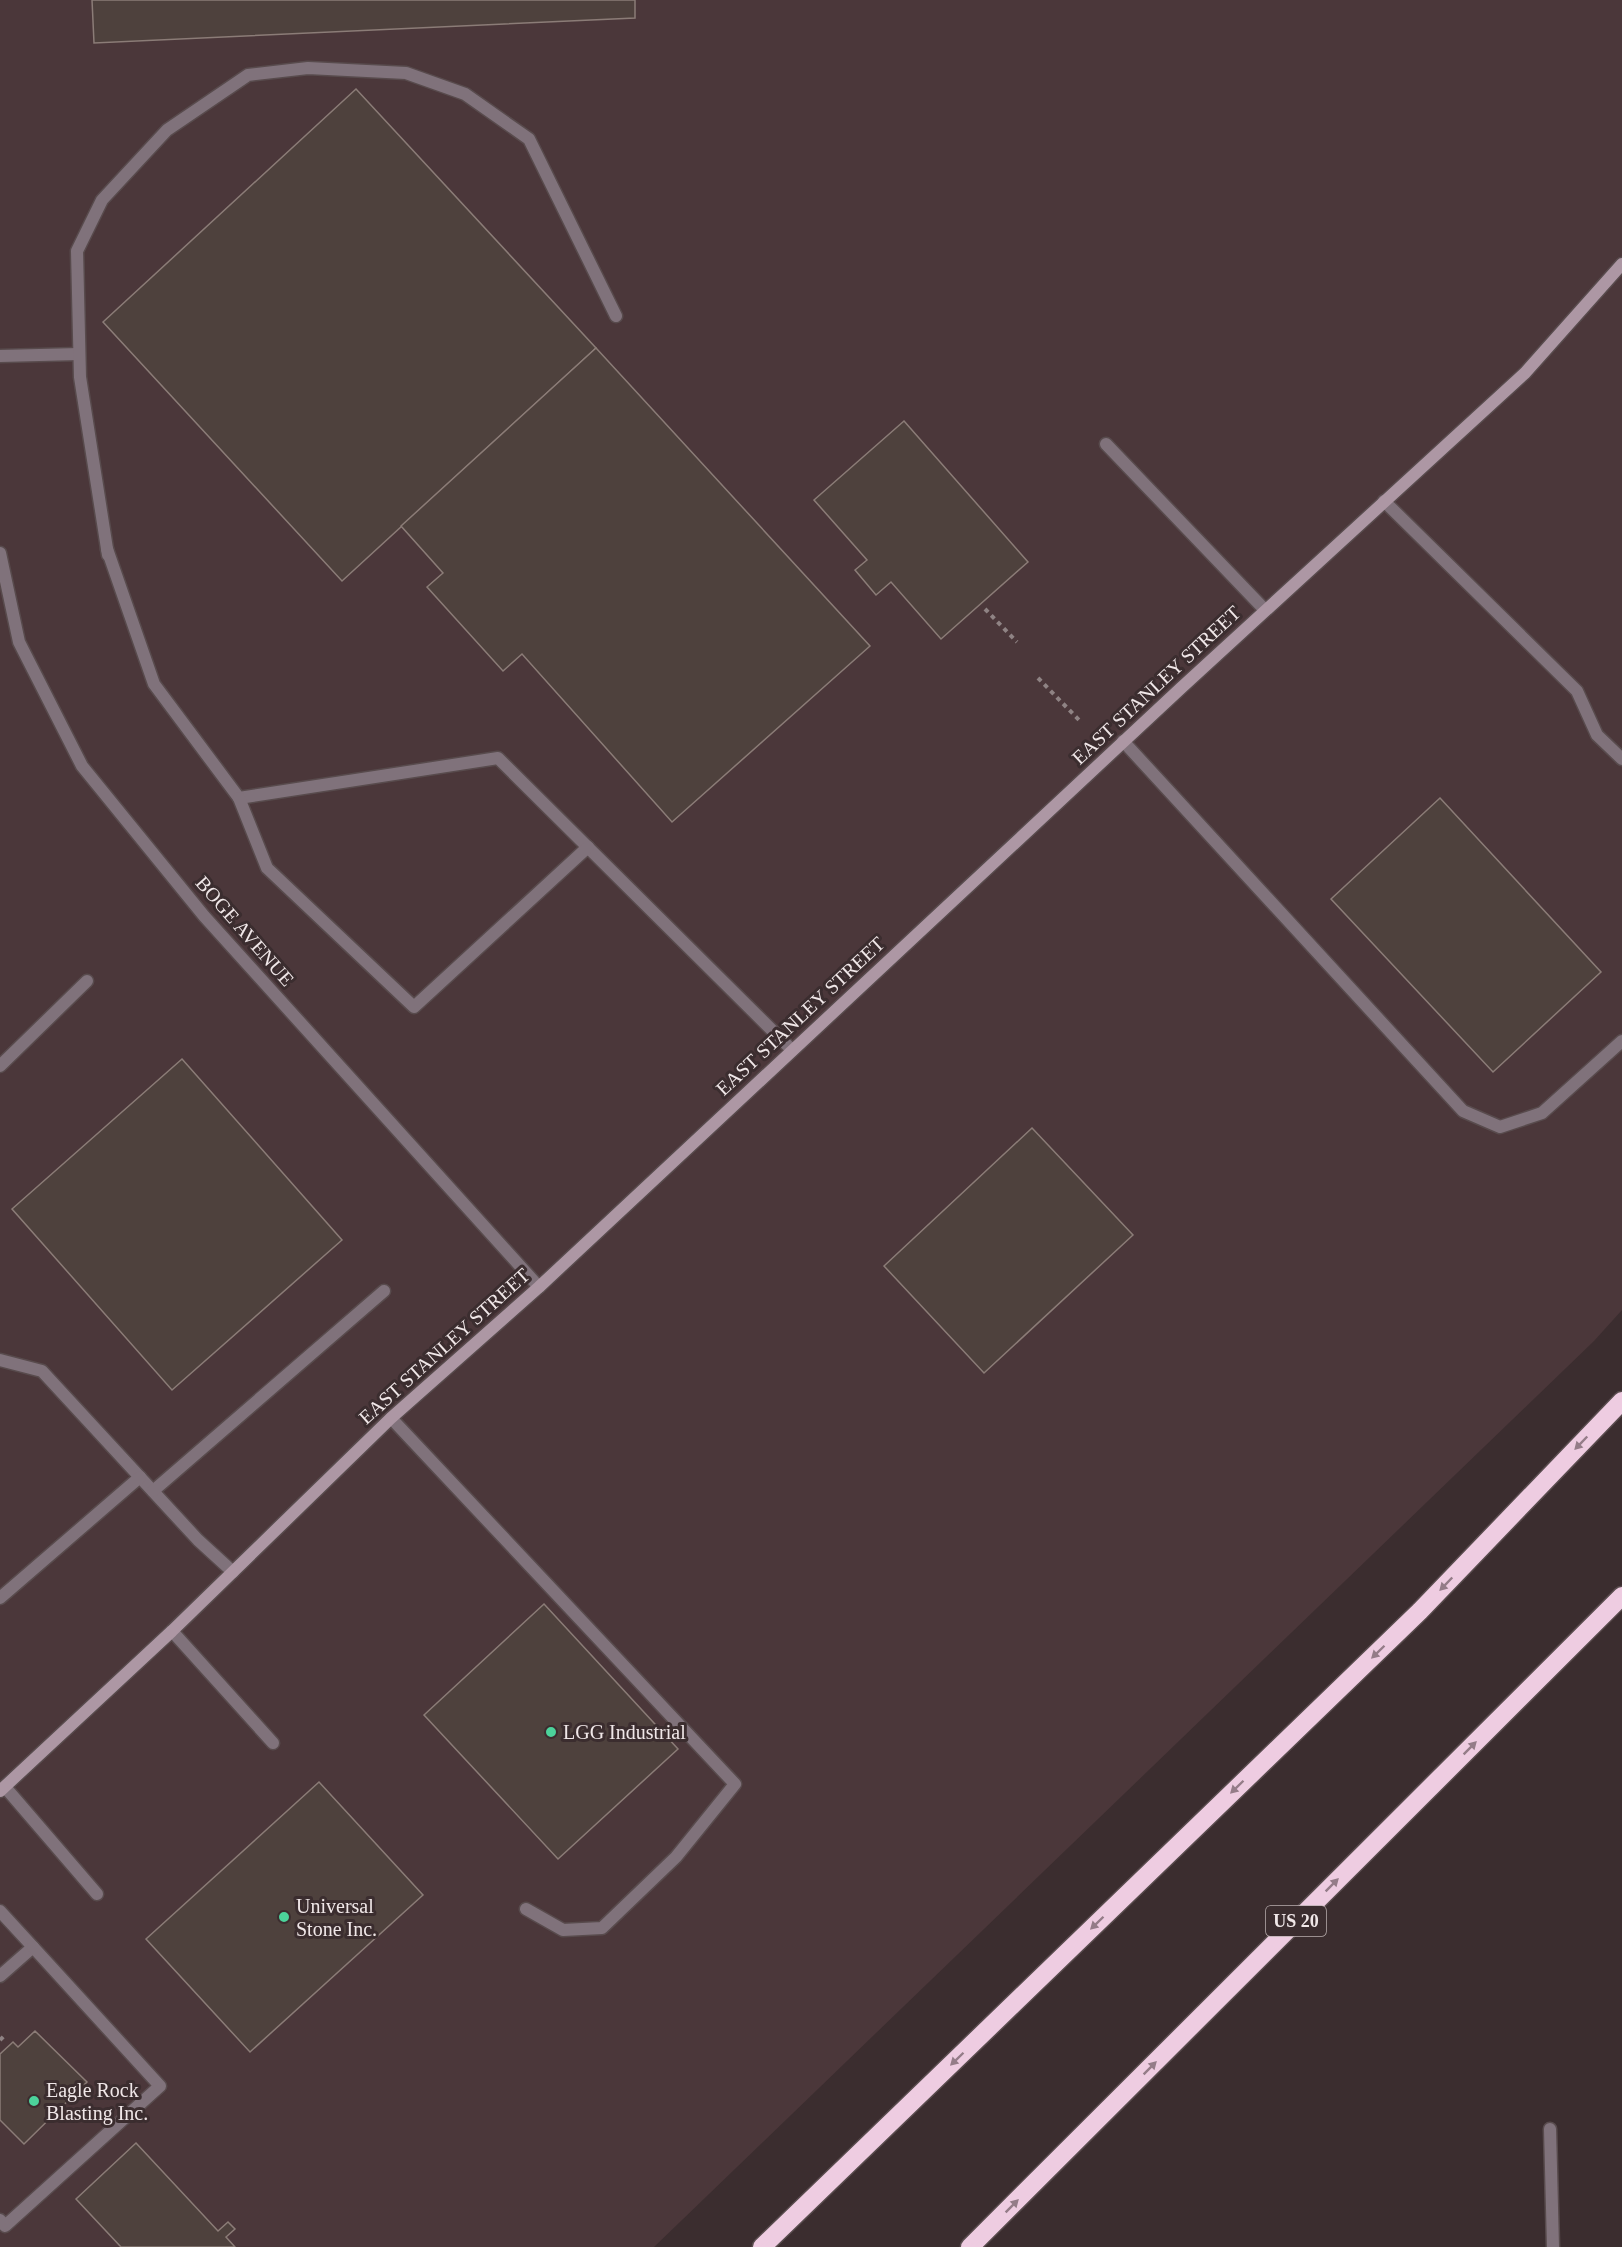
<svg xmlns="http://www.w3.org/2000/svg" width="1622" height="2247" font-family="Georgia,serif">
  <style>
    .built { fill: #4b373a }
    .building { fill: #4e413d; stroke: #8b7c77; stroke-width: 1.5 }
    .lines { fill: none; stroke-linecap: round; stroke-linejoin: round }
    .lane-casing { stroke: #584b4d; stroke-width: 15 }
    .street-casing { stroke: #584b4d; stroke-width: 15 }
    .secondary-casing { stroke: #584b4d; stroke-width: 15 }
    .highway-casing { stroke: #584b4d; stroke-width: 21 }
    .path { stroke: #8f8384; stroke-width: 4; stroke-dasharray: 4.5 4.5; stroke-linecap: butt }
    .lane { stroke: #80727b; stroke-width: 12 }
    .street { stroke: #80727b; stroke-width: 12 }
    .secondary { stroke: #ad97a4; stroke-width: 12 }
    .highway { stroke: #eecce1; stroke-width: 18 }
    .oneway { fill: #947c88 }
    .poi-dot { fill: #4cd39b; stroke: #3b2d2f; stroke-width: 2 }
    .labels { text-anchor: middle; dominant-baseline: central; stroke-width: 6; stroke-linejoin: round; paint-order: stroke }
    .shield { fill: #3b2d2f; stroke: #baafb0; stroke-width: 1.5 }
    .shield-label { font-size: 18px; font-weight: bold; fill: #f0e7e8 }
    .street-label { font-size: 20px; fill: #f0e7e8; stroke: #3b2d2f }
    .poi-label { font-size: 20px; fill: #f0e7e8; stroke: #3b2d2f; text-anchor: start }
  </style>
  <rect width="100%" height="100%" fill="#3b2d2f"/>
  <path class="built" d="M0,0h1622v1310l-28,31 -940,906h-654z"/>
  <g class="building">
    <path d="M92,0h543v18l-541,25z"/>
    <path d="M356,89l240,259 -254,233 -239,-259z"/>
    <path d="M596,348l274,298 -198,176 -150,-168 -19,17 -76,-84 16,-14 -42,-47z"/>
    <path d="M904,421l124,141 -87,77 -50,-57 -15,13 -21,-25 12,-10 -53,-60z"/>
    <path d="M1440,798l161,174 -108,100 -162,-173z"/>
    <path d="M182,1059l160,181 -170,150 -160,-181z"/>
    <path d="M1032,1128l101,107 -149,138 -100,-107z"/>
    <path d="M544,1604l134,145 -120,110 -134,-144z"/>
    <path d="M319,1782l104,113 -173,157 -104,-113z"/>
    <path d="M35,2031l52,51 -63,62 -24,-24v-66l13,-12 5,5z"/>
    <path d="M136,2143l82,88 10,-9 7,7 -9,8 9,10h-114l-45,-48z"/>
  </g>
  <g class="lines">
    <g class="lane-casing">
      <g id="lane">
        <path d="M0,356l79,-2"/>
        <path d="M1106,444l159,166"/>
        <path d="M1384,501l193,190 20,44 25,24"/>
        <path d="M107,549l47,135 85,114 259,-40 294,292"/>
        <path d="M108,555l-28,-178 -3,-126 25,-51 65,-70 81,-55 60,-7 98,5 59,21 64,45 87,177"/>
        <path d="M1123,741l340,370 37,16 42,-14 80,-72"/>
        <path d="M239,798l28,70 147,139 174,-160"/>
        <path d="M0,1066l87,-85"/>
        <path d="M0,1360l42,11 156,169 35,32"/>
        <path d="M391,1418l344,366 -59,73 -74,71 -39,2 -37,-21"/>
        <path d="M153,1491l231,-200"/>
        <path d="M0,1598l140,-121"/>
        <path d="M172,1631l101,112"/>
        <path d="M5,1787l92,107"/>
        <path d="M0,1911l33,36 -33,29"/>
        <path d="M1550,2129l3,118"/>
        <path d="M0,2220l5,6 155,-140 -127,-139"/>
      </g>
    </g>
    <g class="street-casing">
      <path id="street" d="M0,553l19,89 63,124 122,150 335,371"/>
    </g>
    <g class="secondary-casing">
      <path id="secondary" d="M0,1791l172,-160 219,-213 148,-131 642,-599 344,-315 97,-109"/>
    </g>
    <g class="highway-casing">
      <g id="highway">
        <path d="M762,2247l658,-636 202,-210"/>
        <path d="M970,2247l652,-651"/>
      </g>
    </g>
    <g class="path">
      <path d="M985,609l32,33"/>
      <path d="M1038,678l41,42"/>
      <path d="M0,2040l6,-6"/>
    </g>
    <use href="#lane" class="lane"/>
    <use href="#street" class="street"/>
    <use href="#secondary" class="secondary"/>
    <use href="#highway" class="highway"/>
  </g>
  <defs><path id="oneway-solid" d="M-6-.8H1V-3.2L6.5 0L1 3.2V.8H-6Z" transform="scale(1.5)"/></defs>
  <g class="oneway">
    <use href="#oneway-solid" transform="translate(1581 1443) rotate(134)"/>
    <use href="#oneway-solid" transform="translate(1446 1584) rotate(134)"/>
    <use href="#oneway-solid" transform="translate(1378 1652) rotate(136)"/>
    <use href="#oneway-solid" transform="translate(1470 1748) rotate(-45)"/>
    <use href="#oneway-solid" transform="translate(1237 1787) rotate(136)"/>
    <use href="#oneway-solid" transform="translate(1332 1885) rotate(-45)"/>
    <use href="#oneway-solid" transform="translate(1097 1923) rotate(136)"/>
    <use href="#oneway-solid" transform="translate(957 2059) rotate(136)"/>
    <use href="#oneway-solid" transform="translate(1150 2068) rotate(-45)"/>
    <use href="#oneway-solid" transform="translate(1012 2206) rotate(-45)"/>
  </g>
  <g class="poi-dot">
    <circle cx="551" cy="1732" r="6"/>
    <circle cx="284" cy="1917" r="6"/>
    <circle cx="34" cy="2101" r="6"/>
  </g>
  <g class="labels">
    <rect class="shield" x="1266" y="1906" width="60" height="30" rx="4.5"/>
    <g class="shield-label">
      <text x="1296" y="1921">US 20</text>
    </g>
    <g class="street-label">
      <text transform="translate(1156 685) rotate(-43)">EAST STANLEY STREET</text>
      <text transform="translate(245 931) rotate(49)">BOGE AVENUE</text>
      <text transform="translate(800 1016) rotate(-43)">EAST STANLEY STREET</text>
      <text transform="translate(444 1346) rotate(-42)">EAST STANLEY STREET</text>
    </g>
    <g class="poi-label">
      <text x="563" y="1732">LGG Industrial</text>
      <text x="296" y="1906">Universal<tspan x="296" dy="23">Stone Inc.</tspan></text>
      <text x="46" y="2090">Eagle Rock<tspan x="46" dy="23">Blasting Inc.</tspan></text>
    </g>
  </g>
</svg>
